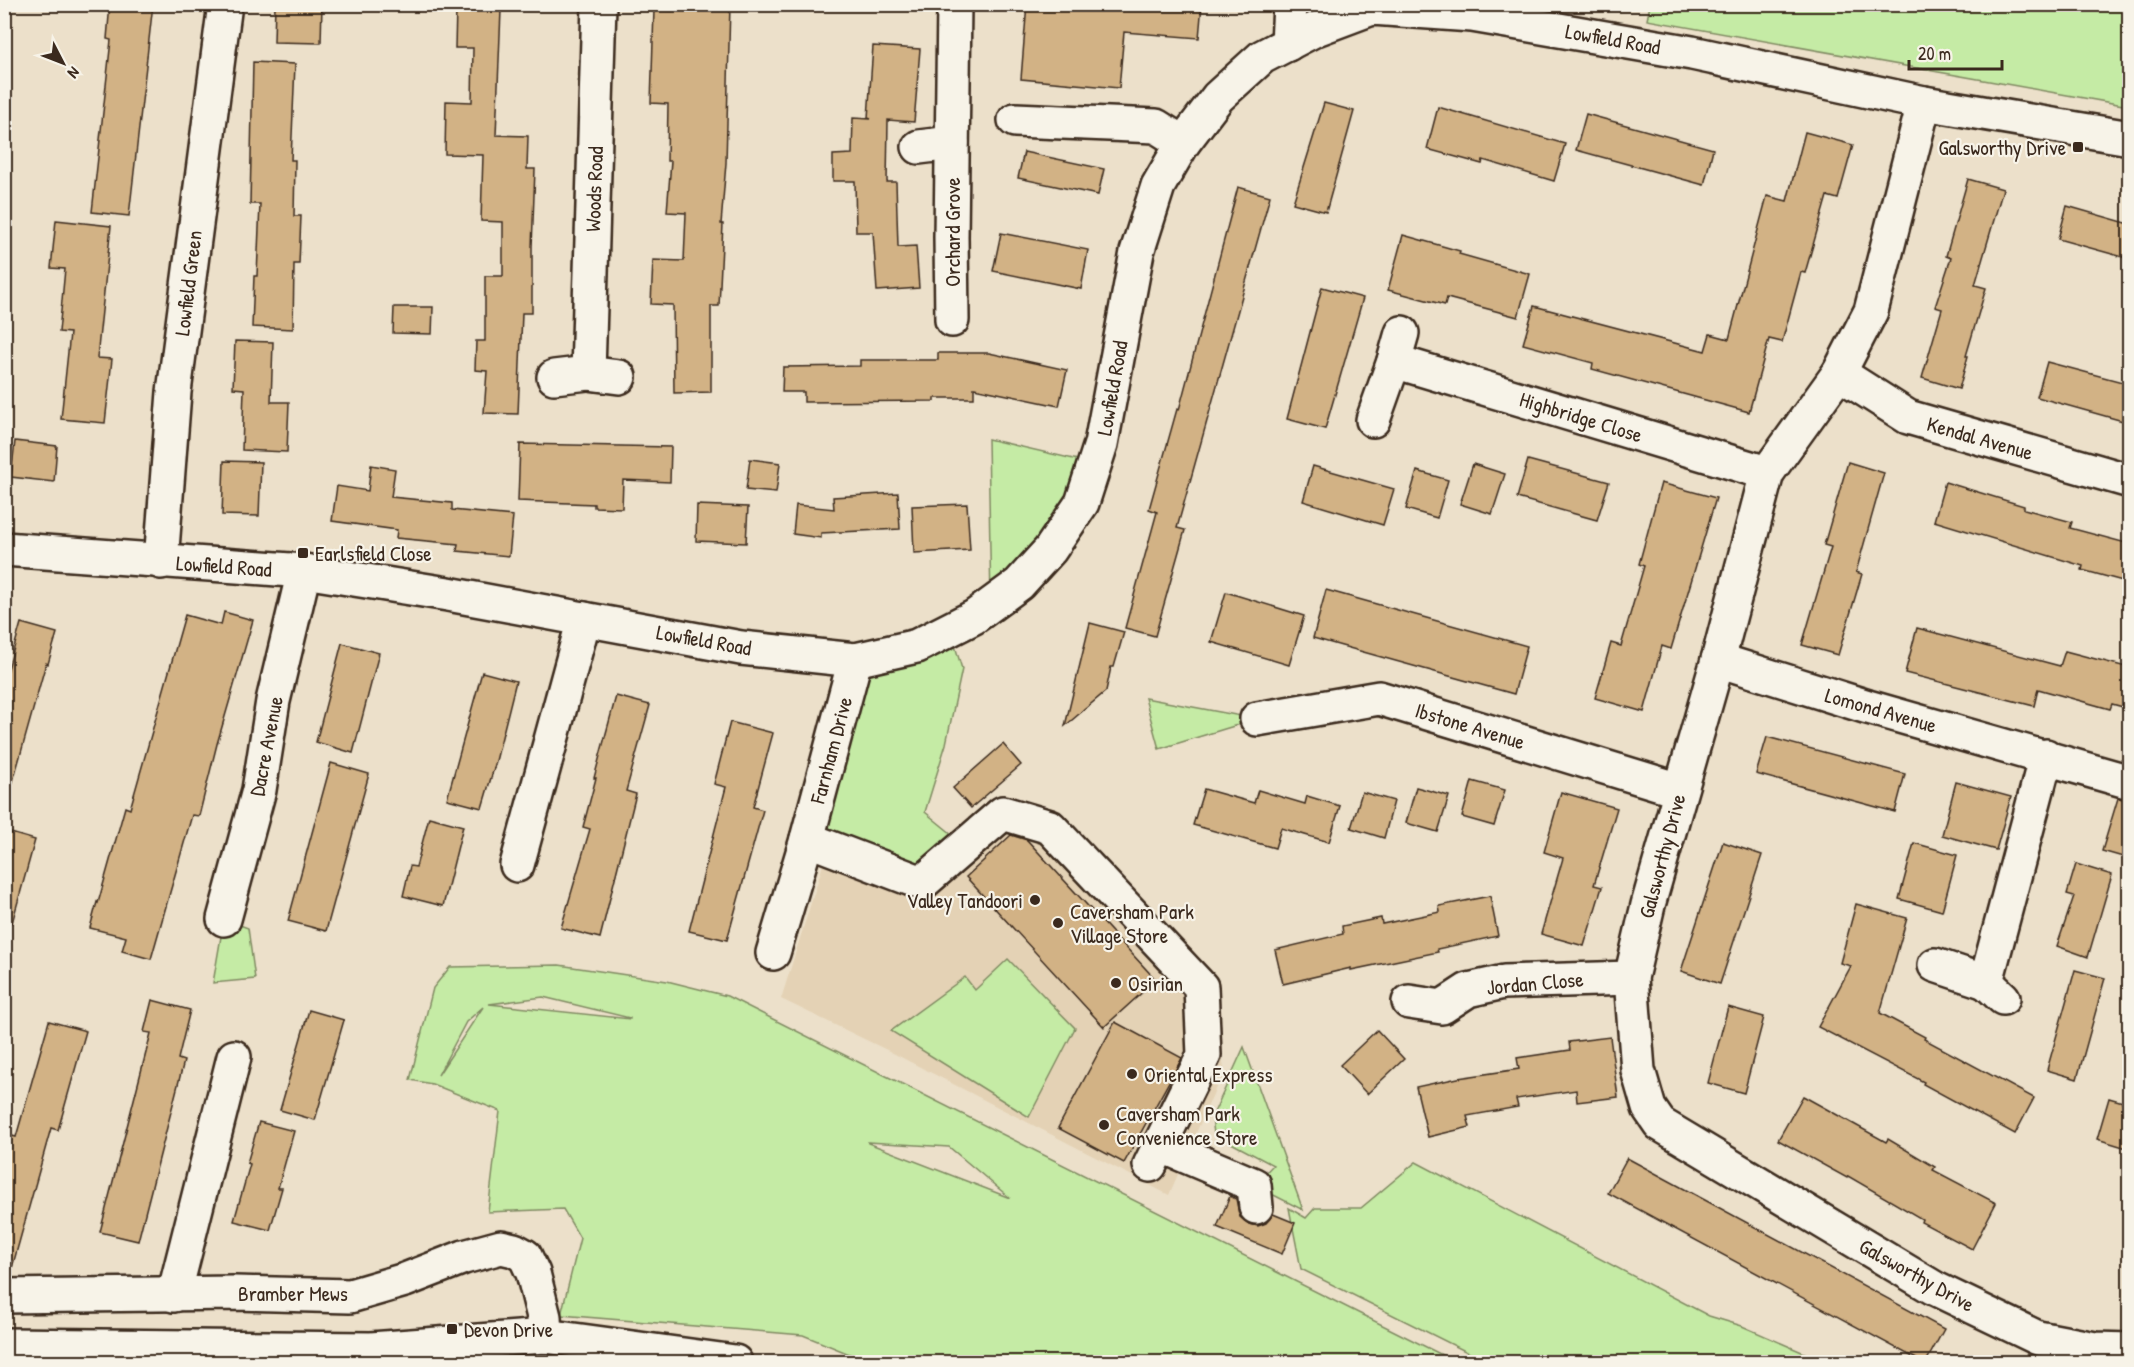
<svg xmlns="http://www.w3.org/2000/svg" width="2134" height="1367" font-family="'Patrick Hand',sans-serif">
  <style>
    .built { fill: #e4d2b5 }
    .green { fill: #c5eba5; stroke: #808a62; stroke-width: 1.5; fill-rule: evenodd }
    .building { fill: #d2b285; stroke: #3b2a1e; stroke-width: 1.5 }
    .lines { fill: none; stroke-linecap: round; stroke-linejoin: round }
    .minor-casing { stroke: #3b2a1e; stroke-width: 38 }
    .minor { stroke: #f7f3e8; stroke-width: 33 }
    .poi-dot { fill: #3b2a1e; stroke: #f7f3e8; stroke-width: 2 }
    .labels { text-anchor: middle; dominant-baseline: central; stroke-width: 4.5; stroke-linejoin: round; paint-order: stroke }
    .street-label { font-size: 21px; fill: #3b2a1e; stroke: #f7f3e8 }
    .poi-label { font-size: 21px; fill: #3b2a1e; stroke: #f7f3e8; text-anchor: start }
  </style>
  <rect width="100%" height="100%" fill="#ece0ca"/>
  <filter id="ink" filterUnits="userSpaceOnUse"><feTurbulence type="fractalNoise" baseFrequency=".0167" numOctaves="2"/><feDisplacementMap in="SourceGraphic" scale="12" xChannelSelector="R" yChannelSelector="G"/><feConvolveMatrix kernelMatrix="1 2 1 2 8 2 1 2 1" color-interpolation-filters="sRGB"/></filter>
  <g filter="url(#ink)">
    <path class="built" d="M1005,800l204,182 15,87 -55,126 -280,-144 -108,-52 51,-163 94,29z"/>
    <g class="green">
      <path d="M1650,5h479v101l-482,-86z"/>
      <path d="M988,439l107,25 -104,141z"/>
      <path d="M950,629l12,40 -16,75 -21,68 33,27 -32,26 -94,-29 -19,-20 42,-156z"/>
      <path d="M1145,698l112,21 -98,30z"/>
      <path d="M224,919l24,9 7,51 -42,4z"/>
      <path d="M1008,959l67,69 -46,89 -138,-86 74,-54 10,13z"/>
      <path d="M559,965l108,16 60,15 729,366h-587l-66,-27 -242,-20 19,-77 -17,-29 -75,3 12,-101 -68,-27 -22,-4 23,-92 17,-21zM543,997l87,21v1l-141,-15zM483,1007l-45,68 28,-53zM868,1142l81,5 61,51 -142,-55z"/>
      <path d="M1244,1047l59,163 -49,-25 19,-20 -59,-31 -2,-17z"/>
      <path d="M1416,1162l293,154 33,10 83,36h-338l-186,-93 -12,-61 17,10 9,-10h46z"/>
    </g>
    <g class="building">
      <path d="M110,4h43l-24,212 -37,-4 19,-172 -4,-1z"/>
      <path d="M275,4h47l-1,39 -47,-1z"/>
      <path d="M672,4h58l-4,159 -5,61h2l-4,82h-8v86l-37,1 -1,-88 -22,-1 2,-44 31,1 2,-48 -19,-1 4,-51h-4l1,-57 -17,-1 3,-93 18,1z"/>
      <path d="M1027,4h175l-3,34 -75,-6 -5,56 -98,-9z"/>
      <path d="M456,9l45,1 -5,125 32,1 -1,33h8l-3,78v66h-10l-4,101 -34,-1 3,-42 -12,-1 1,-29h9v-65h18v-54l-22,-1 2,-66 -38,-1 1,-53 26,1 1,-54h-18z"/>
      <path d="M873,46l47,3 -6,73 -26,-2 -1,62h9l2,65 18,-1 3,42 -42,3 -4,-59h-17l-1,-51h-22v-26l19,-1 1,-36 18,1 -3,-1z"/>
      <path d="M253,62l42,2 -4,96h4l-1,56h7l-2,48h-5l-1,65 -41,-2 2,-51h3l3,-72h-10z"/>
      <path d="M1324,103l30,8 -28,101 -33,-9z"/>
      <path d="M1438,107l127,37 -11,37 -71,-21 -1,4 -55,-15z"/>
      <path d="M1586,114l127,35 -9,36 -128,-35z"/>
      <path d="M1805,132l48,13 -15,54 -11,-3 -22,77 -4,-1 -19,70 -13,-3 -20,73 -157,-43 1,-6 -70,-19 11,-38 171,45 5,-17 19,5 38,-143 20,5z"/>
      <path d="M1024,152l80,17 -6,26 -80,-17z"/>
      <path d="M1968,179l35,10 -28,96 11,3 -20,68h2l-9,33 -37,-11 20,-69 -7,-2 16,-49 -5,-2z"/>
      <path d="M1238,187l32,9 -93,332 8,2 -30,106 -30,-8 32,-116 -8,-3 28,-100 2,1z"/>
      <path d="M2067,206l63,18v35l-72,-20z"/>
      <path d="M56,220l55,6 -14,132 15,1 -7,64 -44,-4 9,-86 -11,-1 6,-63 -14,-1z"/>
      <path d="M1001,233l87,17 -7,39 -88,-18z"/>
      <path d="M1403,235l57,16 -1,3 71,20 -12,43 -71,-19 -2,7 -57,-15z"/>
      <path d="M1322,287l41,11 -38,131 -38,-10z"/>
      <path d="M394,307h39l-1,27 -39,-1z"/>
      <path d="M235,341l38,1 -2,60h18l-2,50 -45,-2 2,-61 -11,-1z"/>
      <path d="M938,353h51l78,17 -8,36 -85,-18v10h-40v3l-130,1v-10h-22l1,-25 77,-1v-6h78z"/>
      <path d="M2047,362l83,22v39l-93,-26z"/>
      <path d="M15,441l42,5 -3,36 -43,-5z"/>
      <path d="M520,444l151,3 -1,35 -47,-2 -1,28 -28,-1v-3l-76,-3z"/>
      <path d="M750,459l30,4 -4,30 -30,-3z"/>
      <path d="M1528,460l81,22 -12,38 -80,-22z"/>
      <path d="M224,461l37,1 -2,54 -37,-1z"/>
      <path d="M1848,462l36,11 -28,99 6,2 -24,81 -36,-10 29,-98 -7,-2z"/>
      <path d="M1473,464l32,10 -13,40 -32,-10z"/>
      <path d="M371,465l24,4 -4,28 61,6v7l61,6 -4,40 -52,-5 1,-7 -62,-6 1,-8 -65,-9 5,-35 31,5z"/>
      <path d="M1313,466l81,23 -11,36 -80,-24z"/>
      <path d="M1417,471l31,9 -11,38 -31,-9z"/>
      <path d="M1945,482l79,24v3l48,13 -2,6 60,16v39l-48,-13 1,-4 -149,-45z"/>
      <path d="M1661,483l55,15 -45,151 -9,-3 -18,66 -49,-14 16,-55 10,3 23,-80 -5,-2z"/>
      <path d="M898,493l2,36 -79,4v5l-28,-4 3,-29 38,4 -1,-12z"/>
      <path d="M967,504l3,46 -56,3 -2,-47z"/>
      <path d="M697,505l51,2 -2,36 -50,-2z"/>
      <path d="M1326,590l201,56 -13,48 -201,-56z"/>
      <path d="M1226,592l78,24 -15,49 -78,-23z"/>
      <path d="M224,612l29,8 -36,124 -18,72 -7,-1 -41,144 -29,-8 4,-14 -36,-9 7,-26 1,1 27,-96 5,2 55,-194 36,10z"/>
      <path d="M21,623l36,10 -9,31 -2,-1 -34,122 -8,-1v-101z"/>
      <path d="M1090,623l34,9 -10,35h-3l-5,24 -41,35z"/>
      <path d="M1917,628l143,38 5,-15 65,17v41l-18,-5 -2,5 -72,-20 -4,17 -129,-33z"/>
      <path d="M342,643l37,10 -26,100 -37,-11z"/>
      <path d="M482,672l34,9 -20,80 -14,47 -35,-9z"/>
      <path d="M616,696l34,9 -24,86 10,3 -36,144 -39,-10 29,-99 -7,-2 13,-49h-2z"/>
      <path d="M730,722l43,11 -20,74 10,3 -36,130 -38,-9 37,-144 -12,-3z"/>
      <path d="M1767,737l138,37 -10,38 -139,-38z"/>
      <path d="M1003,744l18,21 -50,43 -18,-20z"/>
      <path d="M331,763l38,11 -43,157 -38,-10z"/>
      <path d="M1472,781l33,9 -11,36 -32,-9z"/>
      <path d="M1956,782l55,15 -15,53 -54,-15z"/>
      <path d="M1416,787l33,9 -11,36 -32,-9z"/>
      <path d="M1204,789l50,14 4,-13 47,14 2,-8 33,10 -11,36 -48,-14 -6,20 -82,-23z"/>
      <path d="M1362,792l32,9 -10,37 -33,-10z"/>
      <path d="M1561,792l56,16 -23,77 8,2 -18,59 -43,-12 22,-76 -19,-6z"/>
      <path d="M2118,798l12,2v59l-28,-8z"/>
      <path d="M429,817l34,9 -20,80 -40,-10 7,-30 6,1z"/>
      <path d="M4,831l31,9 -23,83 -8,-1z"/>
      <path d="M1011,835l16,5 129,140 -52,47 -138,-150z"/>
      <path d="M1723,842l39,13 -42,129 -39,-13z"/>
      <path d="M1914,843l43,12 -15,56 -43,-12z"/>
      <path d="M2076,864l36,11 -24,82 -31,-11 17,-50 -7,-2z"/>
      <path d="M1490,896l8,40 -61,13 1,3 -87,18v-2l-68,16 -8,-34 68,-16 -1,-8 39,-8 1,6 58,-12 -1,-6z"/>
      <path d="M1856,904l51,14 -27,95 45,24 -1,2 110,59 -19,36 -92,-50 1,-2 -106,-55 33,-61 -11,-3z"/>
      <path d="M2075,970l30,8 -28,101 -30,-9z"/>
      <path d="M152,1000l38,10 -12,49 6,2 -46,180 -38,-9 51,-199 -7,-1z"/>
      <path d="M1728,1007l36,10 -20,76 -36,-10z"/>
      <path d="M309,1010l35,10 -29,100 -35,-10z"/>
      <path d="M49,1021l37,10 -28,99 -7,-2 -39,140 -8,-1v-117l4,-15 8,2z"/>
      <path d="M1115,1022l67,36 -58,105 -66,-35z"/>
      <path d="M1377,1030l27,29 -37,35 -27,-29z"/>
      <path d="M1610,1037l8,60 -41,5 -1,-12 -60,9 2,8 -51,9 3,11 -42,10 -12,-50 42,-9 61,-9 -2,-11 53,-8 -1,-8z"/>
      <path d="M1803,1096l83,46 2,-3 47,28 -2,3 63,33 -24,46 -51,-27 1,-3 -74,-43 -1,2 -69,-38z"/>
      <path d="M2109,1098l21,6v45l-33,-10z"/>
      <path d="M259,1122l35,9 -16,57h4l-12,42 -36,-9 16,-57 -3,-1z"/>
      <path d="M1627,1158l317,171 -18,33h-4l-314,-169z"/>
      <path d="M1230,1196l6,3 4,18 9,7 9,2 8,-3 7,-9 22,9 -13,31 -65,-27z"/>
    </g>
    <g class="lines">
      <g class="minor-casing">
        <g id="minor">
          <path d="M1288,44l2,-40"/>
          <path d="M1924,103l-53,208 -32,62 -72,100 -49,187 -70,245 -17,73 7,92 11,38 11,16 274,164 104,50 57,11 35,1"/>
          <path d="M1015,120l141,6 27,17"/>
          <path d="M919,147l33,-4"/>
          <path d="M952,320l-1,-83 3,-233"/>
          <path d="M1394,361l8,-28"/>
          <path d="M588,373l31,4"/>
          <path d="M1839,373l69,44 222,64"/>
          <path d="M554,377l34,-4 11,-369"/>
          <path d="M1373,420l21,-59 373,112"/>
          <path d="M4,549l300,22 144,23 293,54 114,12 62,-14 57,-29 45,-33 31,-34 32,-47 19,-59 36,-192 21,-66 25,-43 35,-46 44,-40 54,-28 56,-21 100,7 220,38 232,50 206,35"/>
          <path d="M161,562l13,-170 51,-388"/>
          <path d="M1718,660l150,47 262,75"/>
          <path d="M1257,719l122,-21 301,92"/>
          <path d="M807,839l115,44 81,-70 47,14 151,160 3,68 -54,110"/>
          <path d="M517,865l67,-246"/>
          <path d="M224,919l35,-129 14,-89 31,-130"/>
          <path d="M773,953l34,-114 48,-179"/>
          <path d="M1935,965l51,17"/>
          <path d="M2003,998l-17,-16 60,-226"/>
          <path d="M1409,1002l33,5 26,-17 36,-8 127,-4"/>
          <path d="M1160,1145l94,40 2,22"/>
          <path d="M174,1295l60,-238"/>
          <path d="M4,1296l230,-3 116,3 55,-16 59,-23 37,-10 13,3 11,6 8,17 11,44 1,19"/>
          <path d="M4,1345l367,4 174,-13 190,26"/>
        </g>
      </g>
      <use href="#minor" class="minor"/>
    </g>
  </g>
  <g class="poi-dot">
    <rect x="2072" y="141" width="12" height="12" rx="3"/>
    <rect x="297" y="547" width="12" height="12" rx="3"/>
    <circle cx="1035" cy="900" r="6"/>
    <circle cx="1058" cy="923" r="6"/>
    <circle cx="1116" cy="983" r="6"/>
    <circle cx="1132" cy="1074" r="6"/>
    <circle cx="1104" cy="1125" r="6"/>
    <rect x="446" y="1323" width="12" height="12" rx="3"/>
  </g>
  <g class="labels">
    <g class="street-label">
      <text transform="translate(1613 39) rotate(10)">Lowfield Road</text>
      <text transform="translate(594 189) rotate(-88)">Woods Road</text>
      <text transform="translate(952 232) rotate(-90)">Orchard Grove</text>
      <text transform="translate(188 283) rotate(-83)">Lowfield Green</text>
      <text transform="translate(1112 388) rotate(-80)">Lowfield Road</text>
      <text transform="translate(1581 417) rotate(17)">Highbridge Close</text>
      <text transform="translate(1980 438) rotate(16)">Kendal Avenue</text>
      <text transform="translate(224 566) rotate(4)">Lowfield Road</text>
      <text transform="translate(704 640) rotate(10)">Lowfield Road</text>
      <text transform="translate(1881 710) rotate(16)">Lomond Avenue</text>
      <text transform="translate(1470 726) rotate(17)">Ibstone Avenue</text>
      <text transform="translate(266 746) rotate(-79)">Dacre Avenue</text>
      <text transform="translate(831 750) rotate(-75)">Farnham Drive</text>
      <text transform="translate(1662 856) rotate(-75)">Galsworthy Drive</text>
      <text transform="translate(1535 983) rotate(-5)">Jordan Close</text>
      <text transform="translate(1917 1275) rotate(29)">Galsworthy Drive</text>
      <text x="293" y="1293">Bramber Mews</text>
    </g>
    <g class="poi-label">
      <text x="2066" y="147" text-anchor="end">Galsworthy Drive</text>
      <text x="315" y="553">Earlsfield Close</text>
      <text x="1023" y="900" text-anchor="end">Valley Tandoori</text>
      <text x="1070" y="911">Caversham Park<tspan x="1070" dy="24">Village Store</tspan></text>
      <text x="1128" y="983">Osirian</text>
      <text x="1144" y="1074">Oriental Express</text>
      <text x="1116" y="1113">Caversham Park<tspan x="1116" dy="24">Convenience Store</tspan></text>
      <text x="464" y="1329">Devon Drive</text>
    </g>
  </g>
  <rect width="2134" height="1367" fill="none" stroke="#f7f3e8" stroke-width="24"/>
  <rect x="12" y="12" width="2110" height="1343" fill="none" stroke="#3b2a1e" stroke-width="2" filter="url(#ink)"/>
  <g transform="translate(63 63) rotate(132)" stroke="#f7f3e8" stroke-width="4.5" paint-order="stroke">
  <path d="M0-4.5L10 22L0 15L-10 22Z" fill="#3b2a1e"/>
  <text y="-9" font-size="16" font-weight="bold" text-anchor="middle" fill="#3b2a1e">N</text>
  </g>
  <path d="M1909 60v9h93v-9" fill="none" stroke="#3b2a1e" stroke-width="3"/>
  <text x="1918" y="60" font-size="18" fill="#3b2a1e" stroke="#f7f3e8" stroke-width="4.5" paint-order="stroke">20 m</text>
</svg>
